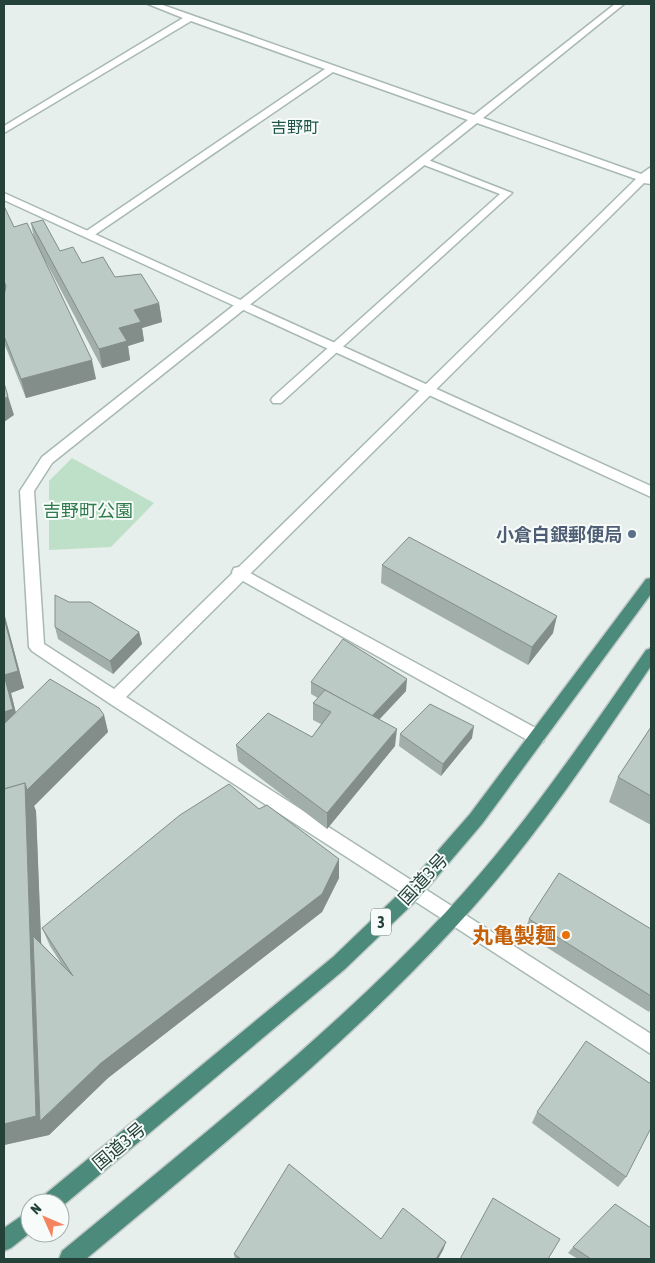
<svg xmlns="http://www.w3.org/2000/svg" width="655" height="1263" font-family="'Asap Condensed','Noto Sans JP',sans-serif">
  <style>
    .green { fill: #bfe0c8 }
    .lines { fill: none; stroke-linecap: round; stroke-linejoin: round }
    .service-casing { stroke: #a8b8b2; stroke-width: 3 }
    .minor-casing { stroke: #a8b8b2; stroke-width: 3 }
    .tertiary-casing { stroke: #a8b8b2; stroke-width: 3 }
    .trunk-casing { stroke: #c2cac8; stroke-width: 3 }
    .service { fill: #fff; fill-rule: evenodd }
    .minor { fill: #fff; fill-rule: evenodd }
    .tertiary { fill: #fff; fill-rule: evenodd }
    .trunk { fill: #4c8a7c; fill-rule: evenodd }
    .wall { fill: #a1aea9 }
    .shaded-wall { fill: #838d89 }
    .building { fill: #bbcac4; stroke: #838d89 }
    .service-dot { fill: #5c6f8a; stroke: #f7fbf9; stroke-width: 2 }
    .food-dot { fill: #e8710a; stroke: #f7fbf9; stroke-width: 2 }
    .labels { text-anchor: middle; dominant-baseline: central; stroke-width: 4; stroke-linejoin: round; paint-order: stroke }
    .far-quarter-label { font-size: 16px; fill: #1f5548; stroke: #f7fbf9 }
    .shield { fill: #f7fbf9; stroke: #637a73; stroke-width: 1 }
    .shield-label { font-size: 16px; font-weight: bold; fill: #24423a }
    .park-label { font-size: 18px; fill: #2d7a4b; stroke: #f7fbf9 }
    .service-label { font-size: 18px; font-weight: bold; fill: #4e5e75; stroke: #f7fbf9; text-anchor: end }
    .street-label { font-size: 18px; fill: #24423a; stroke: #f7fbf9 }
    .near-food-label { font-size: 21px; font-weight: bold; fill: #c56008; stroke: #f7fbf9; text-anchor: end }
  </style>
  <rect width="100%" height="100%" fill="#e6efeb"/>
  <path class="green" d="M72,458l82,45 -43,44 -62,3v-69z"/>
  <g class="lines">
    <g class="service-casing">
      <g id="service">
        <path d="M423,158l89,35 -231,210h-8l-2,-3 2,-3 227,-203 -81,-31v-4z"/>
        <path d="M239,567l304,165 2,5 -2,5 -6,2 -6,-2 -297,-166 -2,-4 2,-4z"/>
      </g>
    </g>
    <g class="minor-casing">
      <path id="minor" d="M148,4h12l314,111 141,-111h9l-141,114 158,56 10,-7v17l-7,-1 -518,514 525,337v20l-542,-351 -77,-52 -3,-4 -9,-156 22,-34 426,-337 -135,-48 -240,164h-8v-4l240,-163 -134,-48 -187,112v-7l179,-108zM477,123l159,56 -522,510 -70,-45 -10,-153 18,-28z"/>
    </g>
    <g class="tertiary-casing">
      <path id="tertiary" d="M4,193l647,293v11l-647,-297z"/>
    </g>
    <g class="trunk-casing">
      <g id="trunk">
        <path d="M651,578v16l-169,230 -63,74 -74,71 -285,239v-5h-20l3,-7 290,-239 74,-71 63,-72 176,-235z"/>
        <path d="M651,648v18c-60,89 -120,179 -193,258 -113,123 -244,228 -372,335h-27l3,-8c131,-109 267,-214 384,-339 75,-80 137,-172 200,-262z"/>
        <path d="M30,1210v23l-19,15 -7,3v-23z"/>
      </g>
    </g>
    <use href="#service" class="service"/>
    <use href="#minor" class="minor"/>
    <use href="#tertiary" class="tertiary"/>
    <use href="#trunk" class="trunk"/>
  </g>
  <g class="wall">
    <path d="M4,206l10,21 20,11 -3,-15 29,28 22,12 33,14 44,26 3,19 -20,6 2,13 -16,5 2,14 -28,8 -57,-108 51,119 -70,19 -22,-55v-46l1,-6 -1,-2z"/>
    <path d="M382,565l171,68 -25,32 -147,-82z"/>
    <path d="M69,602l70,30 3,12 -29,30 -55,-35 -3,-12z"/>
    <path d="M4,613l20,75 -13,5 5,20 88,2 4,17 -74,74 2,5 5,132 21,22 -12,-19 -8,-18 297,-50 -17,34 -214,166 -59,57 -45,10z"/>
    <path d="M311,682l95,9 -27,29 16,26 -68,83 -89,-68 -2,-16 76,-8 9,-13 -8,-4v-17l5,-5 -7,-4z"/>
    <path d="M651,727v98l-42,-23 9,-25z"/>
    <path d="M400,734l72,4 -31,38 -42,-30z"/>
    <path d="M529,919l122,10v79l-2,4 -125,-79z"/>
    <path d="M537,1112l89,65 -8,10 -86,-64z"/>
    <path d="M381,1239l65,3 -3,8 -5,9h-203l-1,-5z"/>
    <path d="M573,1247l78,12h-73l-10,-6z"/>
  </g>
  <g class="shaded-wall">
    <path d="M159,303l3,19 -20,6 2,13 -16,5 2,14 -28,8 -3,-19 20,-21 15,-18z"/>
    <path d="M92,360l4,19 -70,19 -5,-19z"/>
    <path d="M8,396l6,19 -10,7v-23z"/>
    <path d="M4,613l20,75 -13,5 8,33 -15,5z"/>
    <path d="M557,616l-4,17 -25,32 4,-18z"/>
    <path d="M139,632l3,12 -29,30 -3,-13z"/>
    <path d="M407,679l-1,12 -36,38v-12z"/>
    <path d="M104,715l4,17 -74,74 2,5 12,303 53,-51 238,-204v19l-17,34 -214,166 -59,57 -45,10v-21l21,-341z"/>
    <path d="M474,726l-2,12 -31,38 2,-12z"/>
    <path d="M397,729l-2,17 -68,83v-16z"/>
    <path d="M446,1242l-3,8 -5,9h-2z"/>
  </g>
  <g class="building">
    <path d="M4,206l10,21 13,-4 65,137 -71,19 -17,-43v-40l2,-10 -2,-5z"/>
    <path d="M43,220l17,31 13,-4 9,16 21,-6 12,20 26,-3 18,29 -25,7 7,12 -22,6 8,13 -28,8 -68,-126z"/>
    <path d="M4,383l4,13 -4,3z"/>
    <path d="M409,537l148,79 -25,31 -150,-82z"/>
    <path d="M55,595l14,7h21l49,30 -29,29 -55,-34z"/>
    <path d="M4,618l14,53 -14,4 9,34 -9,3z"/>
    <path d="M343,639l64,40 -35,37 -61,-34z"/>
    <path d="M50,679l49,29 5,7 -77,75 -2,-7 -21,6v-65z"/>
    <path d="M325,690l72,39 -70,84 -91,-68 32,-32 44,24 19,-25 -18,-9z"/>
    <path d="M430,704l44,22 -31,38 -43,-30z"/>
    <path d="M651,727v69l-33,-19z"/>
    <path d="M25,783l11,333 -32,8v-335z"/>
    <path d="M229,784l30,25 8,-4 72,54 -17,35 -221,169 -61,58 -7,-185 40,40 -31,-48 138,-113z"/>
    <path d="M559,873l92,56v67l-122,-77z"/>
    <path d="M586,1041l65,43v44l-25,49 -89,-65z"/>
    <path d="M289,1164l92,75 22,-31 43,34 -10,17h-195l-7,-5z"/>
    <path d="M493,1198l67,41 -12,20h-88z"/>
    <path d="M615,1204l36,24v31h-60l-18,-12z"/>
  </g>
  <circle class="service-dot" cx="632" cy="534" r="5"/>
  <circle class="food-dot" cx="566" cy="935" r="5"/>
  <g class="labels">
    <g class="far-quarter-label">
      <text x="295" y="127">吉野町</text>
    </g>
    <rect class="shield" x="371" y="908.5" width="20" height="27" rx="4"/>
    <g class="shield-label">
      <text x="381" y="922">3</text>
    </g>
    <g class="park-label">
      <text x="88" y="510">吉野町公園</text>
    </g>
    <g class="service-label">
      <text x="622" y="534">小倉白銀郵便局</text>
    </g>
    <g class="street-label">
      <text transform="translate(423 879) rotate(-47)">国道3号</text>
      <text transform="translate(119 1146) rotate(-40)">国道3号</text>
    </g>
    <g class="near-food-label">
      <text x="556" y="935">丸亀製麺</text>
    </g>
  </g>
  <rect width="655" height="1263" fill="none" stroke="#24423a" stroke-width="10"/>
  <g transform="translate(45 1218) rotate(315)"><circle r="24" fill="#f7fbf9" stroke="#a3b1ad"/>
  <path d="M0-4L9 19L0 12L-9 19Z" fill="#f4845f"/>
  <text y="-8" font-size="14" font-weight="bold" text-anchor="middle" fill="#24423a">N</text>
  </g>
</svg>
